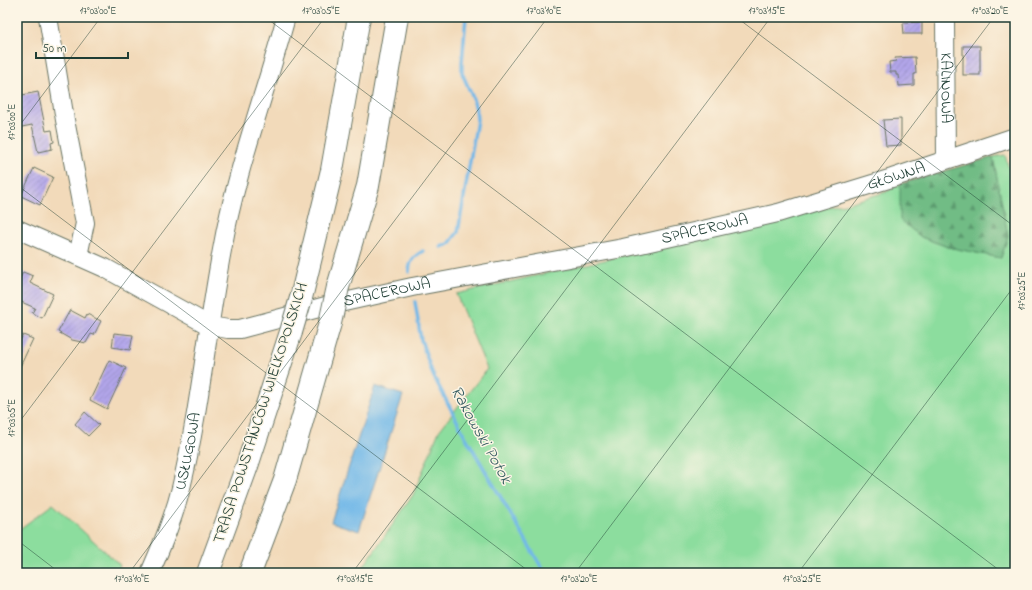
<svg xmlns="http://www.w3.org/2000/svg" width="1032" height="590" font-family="'Indie Flower',sans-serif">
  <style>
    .green { fill: #8cdd9e; stroke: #568d69 }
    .forest { fill: url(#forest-firs); stroke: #487c5c }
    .water { fill: #71b8e8; stroke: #487a8e }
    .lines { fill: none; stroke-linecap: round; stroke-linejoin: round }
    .stream { stroke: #71b8e8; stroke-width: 3.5 }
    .building { fill: url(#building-hatch) }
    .minor-casing { stroke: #697463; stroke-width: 20 }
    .highway-casing { stroke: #697463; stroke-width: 24 }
    .minor { stroke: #fff; stroke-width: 18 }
    .highway { stroke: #fff; stroke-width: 22 }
    .highway-bridge-casing { stroke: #697463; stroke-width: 24; stroke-linecap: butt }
    .highway-bridge { stroke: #fff; stroke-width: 22 }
    .ticks { fill: none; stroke: #1f3d34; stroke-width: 1; stroke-opacity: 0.45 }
    .labels { text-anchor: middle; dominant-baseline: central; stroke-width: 3; stroke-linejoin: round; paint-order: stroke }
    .street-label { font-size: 16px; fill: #1f3d34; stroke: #fcf5e5 }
    .water-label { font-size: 17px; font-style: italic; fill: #345c61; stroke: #fcf5e5 }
    .neatline { fill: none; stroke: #1f3d34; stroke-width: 1.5 }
    .ticks-label { font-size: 10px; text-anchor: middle; fill: #1f3d34 }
  </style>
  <defs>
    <pattern id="forest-firs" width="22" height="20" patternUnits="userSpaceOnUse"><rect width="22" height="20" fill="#71bc85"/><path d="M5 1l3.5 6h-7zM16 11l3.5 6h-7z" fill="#5c9a6e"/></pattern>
    <pattern id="building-hatch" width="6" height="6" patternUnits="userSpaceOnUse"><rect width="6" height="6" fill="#b2a6ea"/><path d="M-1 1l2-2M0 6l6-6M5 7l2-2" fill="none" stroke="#9088be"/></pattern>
  </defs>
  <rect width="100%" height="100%" fill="#fcf5e5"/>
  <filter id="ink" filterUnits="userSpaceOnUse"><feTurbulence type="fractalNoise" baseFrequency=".025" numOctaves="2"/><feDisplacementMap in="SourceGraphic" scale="8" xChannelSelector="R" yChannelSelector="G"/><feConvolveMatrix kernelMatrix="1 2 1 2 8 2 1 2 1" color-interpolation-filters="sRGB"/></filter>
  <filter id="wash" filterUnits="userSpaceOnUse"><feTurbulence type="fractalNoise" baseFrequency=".012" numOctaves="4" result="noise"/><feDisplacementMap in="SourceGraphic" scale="16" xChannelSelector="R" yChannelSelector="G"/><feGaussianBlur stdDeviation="0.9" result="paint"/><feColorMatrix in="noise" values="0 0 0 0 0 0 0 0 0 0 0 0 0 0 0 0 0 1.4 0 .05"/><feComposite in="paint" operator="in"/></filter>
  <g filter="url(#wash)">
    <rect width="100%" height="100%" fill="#f2daba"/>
    <g class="green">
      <path d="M1005,155l6,21 4,1v396h-656l54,-78 26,-64 48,-62 -31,-75 267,-61 102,-26 20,-3 41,-12 14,-8 21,53 27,10 53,11 7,-22 -15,-79z"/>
      <path d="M53,504l67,61 -3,8h-100v-42z"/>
    </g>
    <path class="forest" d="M993,157l15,79 -7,22 -53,-11 -27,-10 -21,-17v-36z"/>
    <path class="water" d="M375,386l28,9 -44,136 -28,-9z"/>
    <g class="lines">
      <g class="stream">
        <path d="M441,247l8,-3 9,-12 19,-112 -1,-11 -4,-13 -10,-23v-11l4,-45"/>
        <path d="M409,272c1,-12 4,-15 14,-21"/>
        <path d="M415,302l6,38 12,35 32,61 80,137"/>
      </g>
    </g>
    <g id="blocks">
      <g class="building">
        <path d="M922,22v12h-18l-1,-11z"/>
        <rect x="963" y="46" width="17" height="29"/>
        <path d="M915,57l1,17h-2v11l-15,1 -1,-11h-2v-3h-6l-1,-10 7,-1 -1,-3z"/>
        <path d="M38,92l8,39 6,-1 2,12 -3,1 1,6 -14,3 -6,-27 -15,3v-32z"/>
        <path d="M901,119v26l-15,1 -3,-26z"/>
        <path d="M34,168l19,9 -13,28 -19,-9z"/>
        <path d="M23,272l10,4 -3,7 23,11 -11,24 -10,-5 3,-5 -18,-8v-15z"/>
        <path d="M70,310l15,8 2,-4 14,7 -7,14 -3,-1 -5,9 -14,-3 -14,-8z"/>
        <path d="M114,333l19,2 -3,15 -18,-3z"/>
        <path d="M23,335l10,4 -16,34v-26z"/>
        <path d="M109,360l17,8 -19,41 -17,-9z"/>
        <path d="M85,412l14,13 -11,11 -13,-12z"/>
      </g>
    </g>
  </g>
  <g filter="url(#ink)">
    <use href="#blocks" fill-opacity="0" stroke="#697463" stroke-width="1"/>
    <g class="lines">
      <g class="minor-casing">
        <g id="minor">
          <path d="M48,17l17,103 20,103 -7,33"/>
          <path id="s1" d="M945,17l1,142"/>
          <path id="s2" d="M17,229l88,39 105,58 18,3h12l86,-23 86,-19 211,-39 155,-35 114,-35 123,-41"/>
          <path id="s3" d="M150,573c12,-28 24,-56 31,-85 19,-79 26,-159 41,-238 14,-80 43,-155 64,-233"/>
        </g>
      </g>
      <g class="highway-casing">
        <g id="highway">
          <path d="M338,287l30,-101 29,-169"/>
          <path d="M301,298l31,-128 27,-153"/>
          <path d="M208,573l39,-107 44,-134"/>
          <path d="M250,573l35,-93 45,-157"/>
        </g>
      </g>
      <use href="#minor" class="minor"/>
      <use href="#highway" class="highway"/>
      <g class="highway-bridge-casing">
        <g id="highway-bridge">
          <path d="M330,323l8,-36"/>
          <path d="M291,332l10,-34"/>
        </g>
      </g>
      <use href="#highway-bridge" class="highway-bridge"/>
    </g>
  </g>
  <path class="ticks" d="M265,17l738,556M736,17l279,210M17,129l84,-112M17,185l514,388M17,425l308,-408M17,540l43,33M129,573l419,-556M352,573l419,-556M575,573l419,-556M798,573l217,-288"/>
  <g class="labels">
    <g class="street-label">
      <text stroke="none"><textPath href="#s1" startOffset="71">KALINOWA</textPath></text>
      <text stroke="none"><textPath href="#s2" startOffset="921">GŁÓWNA</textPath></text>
      <text stroke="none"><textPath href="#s2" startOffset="722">SPACEROWA</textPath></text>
      <text stroke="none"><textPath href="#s2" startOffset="398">SPACEROWA</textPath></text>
      <text transform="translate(261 413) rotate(-72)">TRASA POWSTAŃCÓW WIELKOPOLSKICH</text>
      <text stroke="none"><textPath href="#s3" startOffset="128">USŁUGOWA</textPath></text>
    </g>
    <g class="water-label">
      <text transform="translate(481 435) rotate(61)">Rakowski Potok</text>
    </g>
  </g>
  <rect width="1032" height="590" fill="none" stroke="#fcf5e5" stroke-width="44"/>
  <path d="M36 52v6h92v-6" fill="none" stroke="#1f3d34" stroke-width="2"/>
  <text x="42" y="52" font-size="12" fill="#1f3d34" stroke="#fcf5e5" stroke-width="3" paint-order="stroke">50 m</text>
  <rect x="22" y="22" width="988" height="546" class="neatline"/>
  <g class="ticks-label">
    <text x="98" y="14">17°03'00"E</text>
    <text x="321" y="14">17°03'05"E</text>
    <text x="544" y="14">17°03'10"E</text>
    <text x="767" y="14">17°03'15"E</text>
    <text x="990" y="14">17°03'20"E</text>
    <text transform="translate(11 122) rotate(-90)" y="4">17°03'00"E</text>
    <text transform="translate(1021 291) rotate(-90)" y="4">17°03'25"E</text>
    <text transform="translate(11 418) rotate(-90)" y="4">17°03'05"E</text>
    <text x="132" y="582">17°03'10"E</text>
    <text x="355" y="582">17°03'15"E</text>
    <text x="579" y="582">17°03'20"E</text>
    <text x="802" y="582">17°03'25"E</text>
  </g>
</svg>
